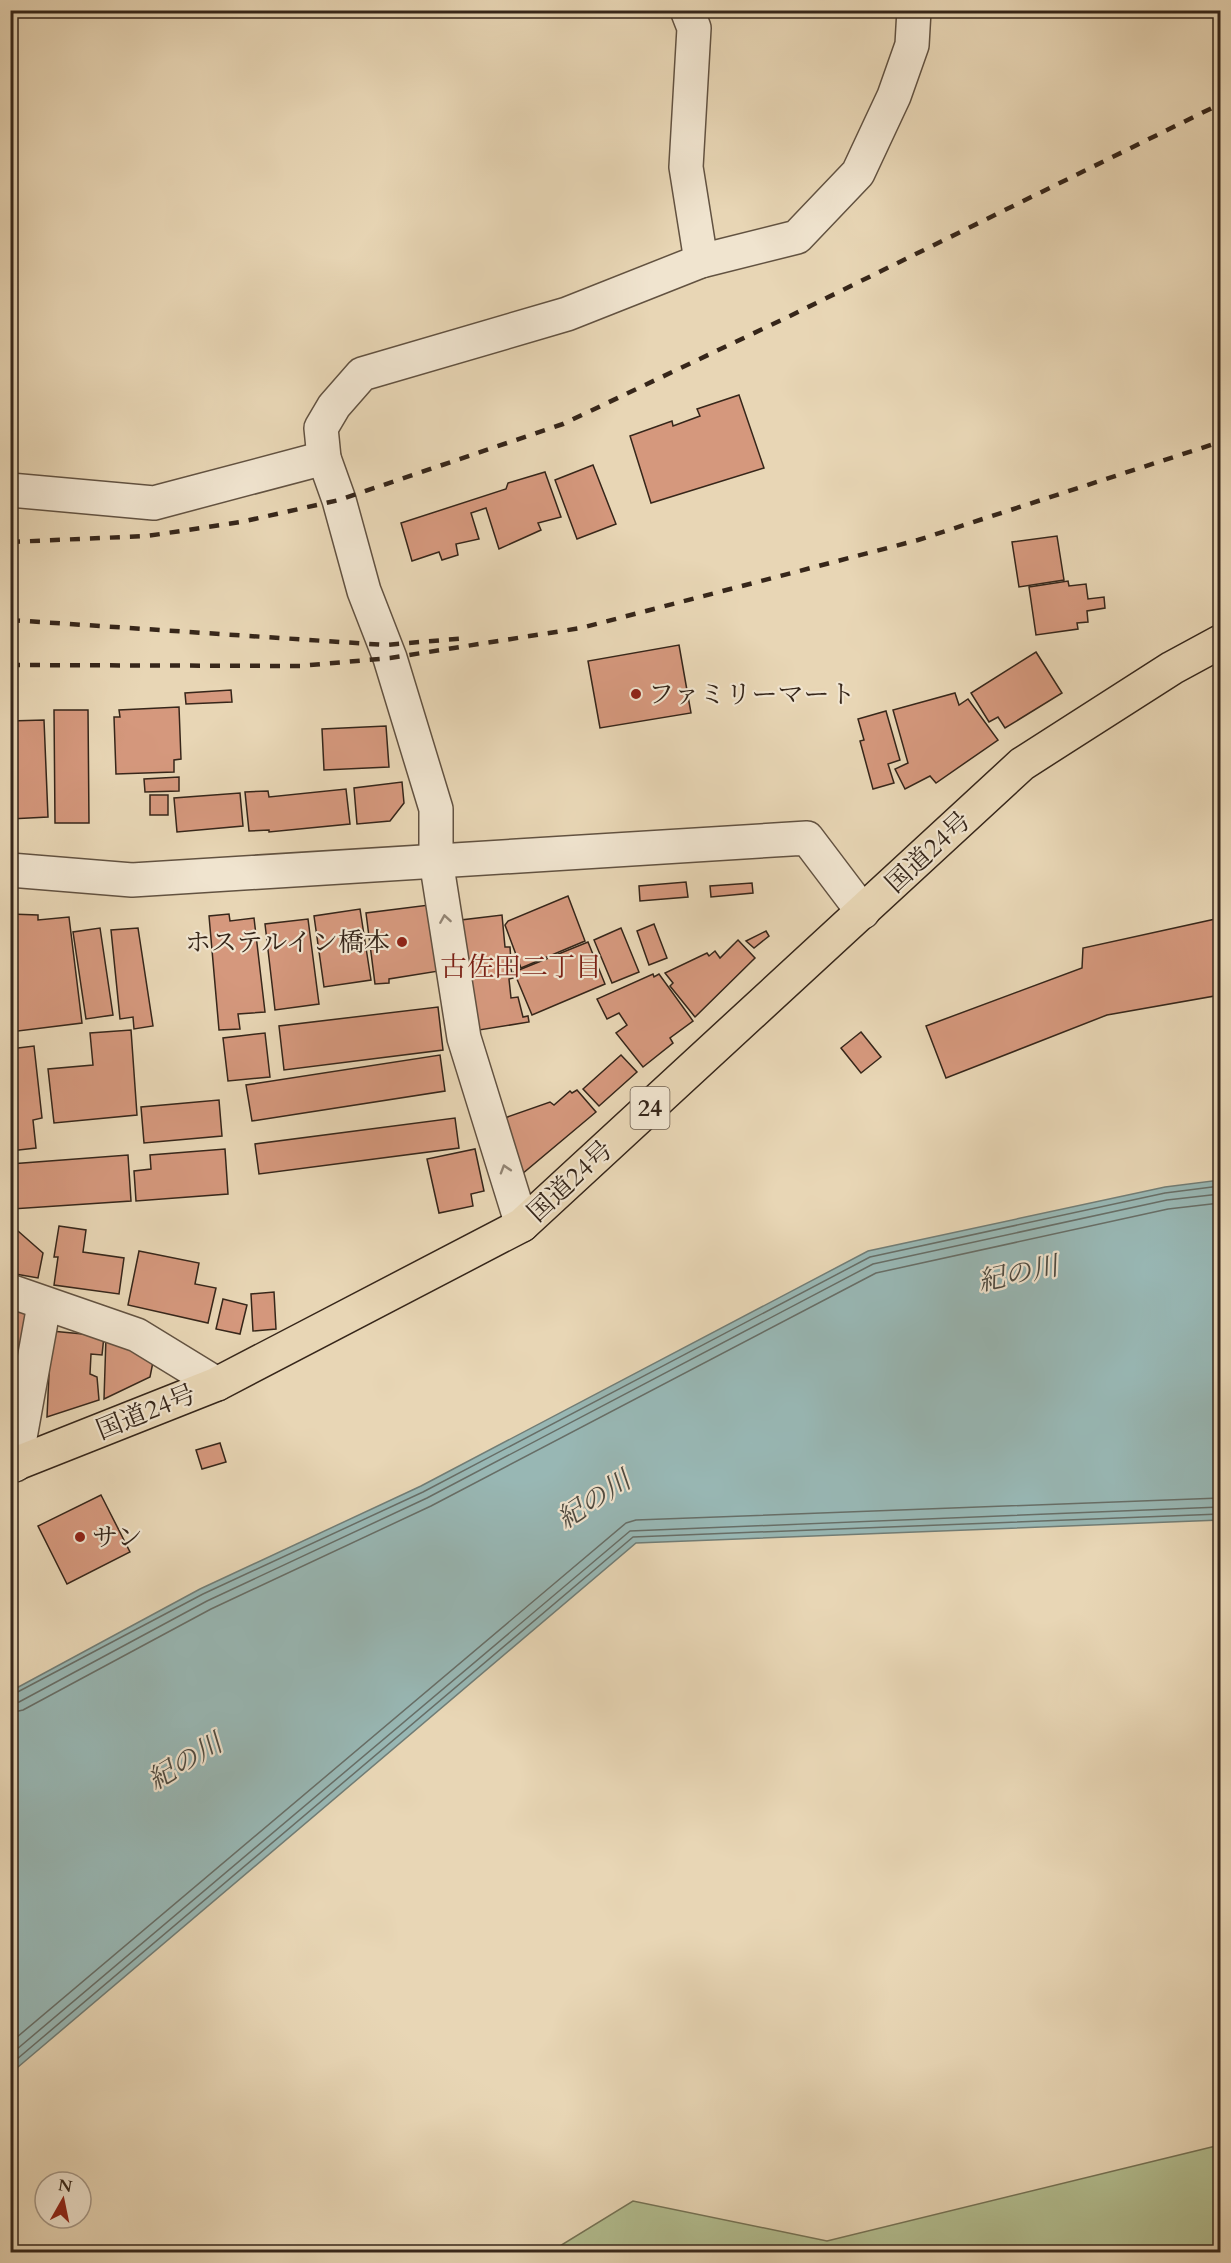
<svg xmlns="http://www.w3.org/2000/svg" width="1231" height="2263" font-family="Cardo,'Noto Serif JP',serif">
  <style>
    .green { fill: #b2be90; stroke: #747255; stroke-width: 1.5 }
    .water { fill: #98b7b4; stroke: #717d76; stroke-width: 1.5 }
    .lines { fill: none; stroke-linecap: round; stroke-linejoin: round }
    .shore { stroke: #676e67; stroke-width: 1.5 }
    .building { fill: #d5987d; stroke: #36261a; stroke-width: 1.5 }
    .minor-casing { stroke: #625241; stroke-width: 36 }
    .highway-casing { stroke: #36261a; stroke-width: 36 }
    .minor { stroke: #f0e4cf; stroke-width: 33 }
    .highway { stroke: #e8d6b5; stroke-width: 33 }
    .rail { stroke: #36261a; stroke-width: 4.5; stroke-dasharray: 10 10; stroke-linecap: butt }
    .oneway { stroke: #938574 }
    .poi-dot { fill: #8f2418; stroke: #f0e4cf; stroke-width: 2 }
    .labels { text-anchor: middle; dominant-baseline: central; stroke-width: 4.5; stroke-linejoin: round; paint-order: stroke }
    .shield { fill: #f0e4cf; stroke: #6e5f50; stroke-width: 1.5 }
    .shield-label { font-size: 24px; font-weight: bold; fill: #36261a }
    .poi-label { font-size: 26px; fill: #36261a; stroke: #f0e4cf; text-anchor: start }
    .street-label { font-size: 26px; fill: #36261a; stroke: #f0e4cf }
    .neighbourhood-label { font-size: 27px; fill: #7a1f14; stroke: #f0e4cf }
    .water-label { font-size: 27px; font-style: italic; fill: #4e4a40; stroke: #f0e4cf }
  </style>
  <rect width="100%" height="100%" fill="#e8d6b5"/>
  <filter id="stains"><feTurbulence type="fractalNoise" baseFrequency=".00333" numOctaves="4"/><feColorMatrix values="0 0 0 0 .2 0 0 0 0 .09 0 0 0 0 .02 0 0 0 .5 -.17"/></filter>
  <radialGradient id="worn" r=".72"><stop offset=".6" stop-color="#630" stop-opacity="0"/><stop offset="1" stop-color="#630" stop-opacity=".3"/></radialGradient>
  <path class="green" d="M1220,2145v107h-670l83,-51 194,40z"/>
  <path class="water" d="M1220,1180v340l-584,23 -625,530v-382l189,-102 221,-103 447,-235 297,-64z"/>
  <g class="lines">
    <g class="shore">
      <path d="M10,1696l193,-102 220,-102 447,-235 295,-64 55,-7"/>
      <path d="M10,1704l9,-2 188,-101 220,-103 446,-234 294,-64 53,-6"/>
      <path d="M10,1713l13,-3 188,-101 220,-103 445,-233 292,-64 52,-6"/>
      <path d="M10,2043l616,-520 10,-3 584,-22"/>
      <path d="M10,2055l620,-524 590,-24"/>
      <path d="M10,2065l623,-528 587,-23"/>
    </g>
  </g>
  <g class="building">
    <path d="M739,395l25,73 -113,35 -21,-67 42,-15 1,5 27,-10 -3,-7z"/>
    <path d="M593,465l23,59 -39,15 -22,-59z"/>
    <path d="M545,472l16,45 -23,6 3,7 -42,19 -13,-41 -15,5 8,26 -23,5 2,11 -16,5 -3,-8 -27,9 -11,-38 105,-34 2,-6z"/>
    <path d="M1057,536l7,44 -45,7 -7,-45z"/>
    <path d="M1068,581l1,5 17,-2 2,15 16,-2 1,11 -18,3 1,11 -11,1 1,6 -42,6 -7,-48z"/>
    <path d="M679,645l12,68 -91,15 -12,-67z"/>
    <path d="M1036,652l26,41 -57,35 -7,-11 -9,5 -18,-29z"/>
    <path d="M231,690l1,12 -46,2 -1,-11z"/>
    <path d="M955,693l4,12 9,-6 30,41 -62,43 -6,-7 -25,13 -10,-20 13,-6 -15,-53z"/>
    <path d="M179,707l2,52 -7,1v12l-58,2 -2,-57h6l-1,-7z"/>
    <path d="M54,710h34l1,113h-34z"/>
    <path d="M886,711l14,49 -12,4 6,19 -21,6 -13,-48 4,-1 -6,-21z"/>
    <path d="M44,720l4,97 -38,2v-98z"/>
    <path d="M386,726l3,41 -65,3 -2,-41z"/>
    <path d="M179,777v14l-34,1 -1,-13z"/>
    <path d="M402,782l2,21 -14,18 -33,3 -3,-36z"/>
    <path d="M346,789l4,35 -81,8v-2l-20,1 -4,-39 23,-1 1,6z"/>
    <path d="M240,793l3,33 -66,6 -3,-34z"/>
    <rect x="150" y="795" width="18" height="20"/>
    <path d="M686,882l2,15 -48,4 -1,-15z"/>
    <path d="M752,883l1,10 -42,4 -1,-11z"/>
    <path d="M568,896l17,45 -64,27 -16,-43 3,-4z"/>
    <path d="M429,905l10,66 -50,8v4l-14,1 -9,-71z"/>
    <path d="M360,909l11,71 -47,7 -10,-71z"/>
    <path d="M10,914l28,1v5l31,-3 13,106 -72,9z"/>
    <path d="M229,914l1,7 24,-3 11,94 -27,2 2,15 -21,1 -10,-114z"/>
    <path d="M502,915l3,32h5l1,15 -4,1 1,6h3l2,9 -4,1 2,19 7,-1 5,20 5,-1 1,6 -56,9 -12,-111z"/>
    <path d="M1220,918v77l-113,20 -161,63 -20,-52 156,-58 1,-20z"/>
    <path d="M308,919l11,85 -44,6 -10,-86z"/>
    <path d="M654,924l13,34 -18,7 -12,-34z"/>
    <path d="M100,928l13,87 -27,4 -13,-87z"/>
    <path d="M138,928l15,98 -19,3 -1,-12 -13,2 -9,-89z"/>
    <path d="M621,928l18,44 -27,11 -18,-43z"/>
    <path d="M766,931l3,5 -15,12 -8,-7z"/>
    <path d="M738,940l17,18 -60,59 -25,-31 3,-3 -8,-10 42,-20 2,3 6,-5 5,7z"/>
    <path d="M588,942l17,42 -73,31 -18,-43z"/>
    <path d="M653,974l1,3 5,-3 34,47 -23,17 3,5 -30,24 -27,-34 11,-8 -8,-12 -12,6 -10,-20z"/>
    <path d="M438,1007l5,43 -159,20 -5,-44z"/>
    <path d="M131,1030l6,85 -83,8 -6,-54 45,-4 -3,-32z"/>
    <path d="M861,1032l20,25 -20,16 -20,-25z"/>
    <path d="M265,1033l5,44 -42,4 -5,-43z"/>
    <path d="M34,1046l8,72 -9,2 3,28 -26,3v-102z"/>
    <path d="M440,1055l5,36 -193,30 -6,-36z"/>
    <path d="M621,1055l16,17 -38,34 -16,-17z"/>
    <path d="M577,1090l19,22 -74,62 -23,-54 51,-18 4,3 16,-14 2,2z"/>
    <path d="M219,1100l3,36 -78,7 -3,-36z"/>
    <path d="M455,1118l4,30 -200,26 -4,-30z"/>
    <path d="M225,1149l3,45 -92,7 -2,-30 17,-2 -1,-14z"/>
    <path d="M475,1149l9,42 -13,3 2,12 -34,7 -12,-54z"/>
    <path d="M128,1155l3,46 -119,8 -2,-45z"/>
    <path d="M10,1224l33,29 -5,25 -28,-5z"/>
    <path d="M59,1226l27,4 -3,22 41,6 -5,36 -65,-9 4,-28h-4z"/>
    <path d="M139,1251l60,12 -4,21 21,4 -8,35 -80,-18z"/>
    <path d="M274,1292l2,37 -23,2 -2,-37z"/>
    <path d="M223,1299l24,6 -7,29 -24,-5z"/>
    <path d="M10,1307l16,3 -7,48 -9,-1z"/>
    <path d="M51,1331l53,5 -2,19 -11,-1 -1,20 7,3 2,23 -52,17z"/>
    <path d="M106,1337l48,20 -4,20 -46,22z"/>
    <path d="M10,1360h4l1,45h-5z"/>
    <path d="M220,1443l6,19 -24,7 -6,-19z"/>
    <path d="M101,1495l29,57 -63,32 -29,-58z"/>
  </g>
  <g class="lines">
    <g class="minor-casing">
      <g id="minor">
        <path d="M687,10l7,18 -8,139 15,94"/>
        <path d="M10,490l144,13 170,-45"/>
        <path d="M10,870l122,10 675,-42 56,74"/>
        <path d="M522,1225l-58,-187 -28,-178v-51l-46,-151 -26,-67 -25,-91 -15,-42 -3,-30 13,-22 28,-32 205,-60 134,-53 96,-24 61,-64 36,-77 18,-51 2,-35"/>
        <path d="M10,1291l127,44 80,49"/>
        <path d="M15,1465l29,-160"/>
      </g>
    </g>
    <g class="highway-casing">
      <path id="highway" d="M10,1466l207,-82 305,-159 500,-461 150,-96 48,-26"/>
    </g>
    <use href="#minor" class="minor"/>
    <use href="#highway" class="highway"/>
    <g class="rail">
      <path d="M10,542l137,-6 94,-14 98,-22 224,-76 229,-109 428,-211"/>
      <path d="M10,620l375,25 82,-7"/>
      <path d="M10,665l290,1 90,-8 191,-30 337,-88 302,-98"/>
    </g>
  </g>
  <defs><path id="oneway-chevron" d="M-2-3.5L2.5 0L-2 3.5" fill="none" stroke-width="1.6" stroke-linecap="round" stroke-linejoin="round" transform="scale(1.5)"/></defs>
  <g class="oneway">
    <use href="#oneway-chevron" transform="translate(445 919) rotate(-99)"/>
    <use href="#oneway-chevron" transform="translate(505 1169) rotate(-107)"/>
  </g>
  <g class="poi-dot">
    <circle cx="636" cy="694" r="6"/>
    <circle cx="402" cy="942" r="6"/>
    <circle cx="80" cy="1537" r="6"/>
  </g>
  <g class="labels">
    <rect class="shield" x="630.5" y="1087" width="39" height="42" rx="4.5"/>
    <g class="shield-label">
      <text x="650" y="1108">24</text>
    </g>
    <g class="poi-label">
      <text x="648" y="694">ファミリーマート</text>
      <text x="390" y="942" text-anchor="end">ホステルイン橋本</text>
      <text x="92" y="1537">サン</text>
    </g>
    <g class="street-label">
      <text transform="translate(928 852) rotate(-43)">国道24号</text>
      <text transform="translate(570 1181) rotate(-43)">国道24号</text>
      <text transform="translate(146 1412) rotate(-22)">国道24号</text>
    </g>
    <g class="neighbourhood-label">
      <text x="521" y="967">古佐田二丁目</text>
    </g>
    <g class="water-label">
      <text transform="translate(1018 1274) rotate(-12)">紀の川</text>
      <text transform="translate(594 1500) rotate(-33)">紀の川</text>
      <text transform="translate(185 1762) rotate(-31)">紀の川</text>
    </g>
  </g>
  <rect width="1231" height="2263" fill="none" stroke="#e8d6b5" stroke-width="36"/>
  <rect x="12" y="12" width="1207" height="2239" fill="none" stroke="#36261a" stroke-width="3"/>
  <rect x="18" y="18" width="1195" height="2227" fill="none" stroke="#36261a" stroke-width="1.5"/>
  <g transform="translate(63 2200) rotate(9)"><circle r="28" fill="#f0e4cf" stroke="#a69887" stroke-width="1.5"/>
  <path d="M0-4.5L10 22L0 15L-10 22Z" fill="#8f2418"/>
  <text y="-9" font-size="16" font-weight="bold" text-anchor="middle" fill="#36261a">N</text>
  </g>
  <rect width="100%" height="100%" filter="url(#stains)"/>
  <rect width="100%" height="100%" fill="url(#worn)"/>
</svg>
